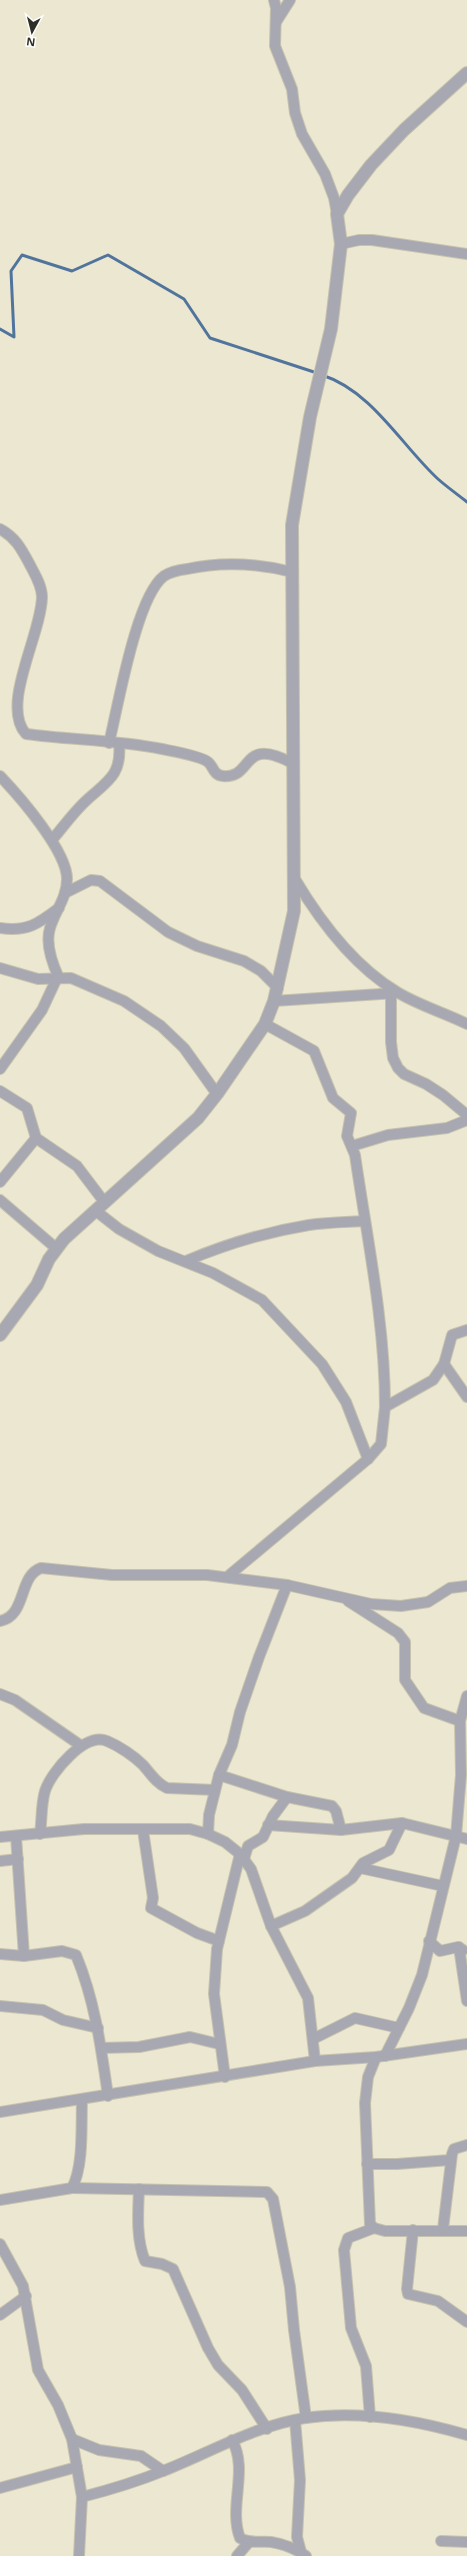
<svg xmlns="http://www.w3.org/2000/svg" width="467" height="2556" font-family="'Noto Sans',sans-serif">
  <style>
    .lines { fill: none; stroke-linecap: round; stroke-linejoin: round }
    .stream { stroke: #51749d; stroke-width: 3 }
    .minor-casing { stroke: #c6c2af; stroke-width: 12 }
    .tertiary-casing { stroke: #c6c2af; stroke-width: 14 }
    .minor { stroke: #a7a8b1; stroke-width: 10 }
    .tertiary { stroke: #a7a8b1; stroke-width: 12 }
  </style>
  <rect width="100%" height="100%" fill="#ece7d1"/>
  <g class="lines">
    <g class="stream">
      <path d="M0,329l14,8 -3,-66 11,-16 50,16 36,-16 76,44 26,39 107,35"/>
      <path d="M322,375c50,16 80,71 116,104 9,8 19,15 29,23"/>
    </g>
    <g class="minor-casing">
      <g id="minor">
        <path d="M274,0l2,8 -1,38 17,43 3,24 7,21 23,40 9,24 3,16"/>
        <path d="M276,22l14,-22"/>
        <path d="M341,244l18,-4h13l95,14"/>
        <path d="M0,529c15,8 21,19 29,34 5,10 13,22 13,34 -1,39 -42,108 -16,137 45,6 91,6 136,15 10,2 39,7 46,13 6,5 5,13 15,14 31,3 17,-41 69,-13"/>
        <path d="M109,743c9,-36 27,-146 55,-167 6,-4 15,-6 23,-7 36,-8 69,-6 105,3"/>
        <path d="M0,776c20,21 67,75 67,103 0,19 -12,32 -17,49 -5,16 2,35 9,50"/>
        <path d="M52,840c12,-14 23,-30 37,-42 19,-17 33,-24 30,-54"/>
        <path d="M295,879c25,42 59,87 102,113 21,13 48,21 70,32"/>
        <path d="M65,893l26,-13 9,1 68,51 29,14 47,15 17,10 17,17"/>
        <path d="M0,928c27,4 38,-4 59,-20"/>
        <path d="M0,968l38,11 33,-1 53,23 37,25 23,22 33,46"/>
        <path d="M391,993v49l2,16 5,10 6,6 22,10 17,11 24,20"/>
        <path d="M274,1001l122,-8"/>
        <path d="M265,1024l49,27 19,47 18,15 -4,23 8,19c12,83 30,168 30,252"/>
        <path d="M0,1069l42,-59 15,-32"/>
        <path d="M0,1091l27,17 9,30 41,28 28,37"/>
        <path d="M352,1146l36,-11 59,-7 20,-8"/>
        <path d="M0,1182l36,-44"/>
        <path d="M0,1200l57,49"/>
        <path d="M96,1211l23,18 39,22 55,22 49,27 60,64 24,38 22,57"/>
        <path d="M186,1261c40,-17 80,-29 123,-36 18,-3 37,-3 55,-4"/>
        <path d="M444,1364l23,33"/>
        <path d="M227,1577l141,-118 13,-15 4,-37 48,-27 11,-16 8,-29 15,-5"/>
        <path d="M348,1601l50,32 7,9v38l19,28 36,13"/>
        <path d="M0,1621c27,-5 18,-45 41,-53l71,7h95l80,10 84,19 30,2 27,-4 22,-14 17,-2"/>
        <path d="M0,1694l15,6 65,45"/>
        <path d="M219,1775l68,22 45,9 4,5 5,19"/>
        <path d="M268,1825l73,5 61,-7 65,16"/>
        <path d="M143,1830l10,68 -2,10 46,25 22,8"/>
        <path d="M40,1834c2,-14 1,-30 5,-43 6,-19 40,-59 62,-50 12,5 27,15 36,24 7,8 14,19 24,23l48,2"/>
        <path d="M208,1834l1,-19 10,-40 13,-30 8,-33 19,-55 28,-72"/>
        <path d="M16,1836l8,120"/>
        <path d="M0,1837l84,-8h106l18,5 17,8 15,12 11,15 20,57 37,72 7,63"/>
        <path d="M244,1859l4,-13 15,-9 10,-21 14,-19"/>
        <path d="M0,1861l18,-2"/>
        <path d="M360,1868l83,18"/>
        <path d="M271,1926l34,-15 47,-33 11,-15 26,-13 13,-27"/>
        <path d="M429,1941l11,10 18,-4 5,3"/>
        <path d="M459,1947l8,54"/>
        <path d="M0,1954l24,2 38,-5 14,4c19,46 25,92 32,141"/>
        <path d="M0,2006l43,4 20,10 35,8"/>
        <path d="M313,2039l42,-21 44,10"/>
        <path d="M101,2048l38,-1 51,-10 29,7"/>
        <path d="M385,2056l24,-48 13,-33 34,-139 5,-61 -1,-54 7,-25"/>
        <path d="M376,2057l-8,20 -3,26 5,121 4,4 11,3h82"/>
        <path d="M225,2077l-11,-83 3,-45 23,-95"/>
        <path d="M0,2112l315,-51 61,-4 91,-13"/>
        <path d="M367,2164h30l53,-4"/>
        <path d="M72,2188l195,4 6,7 17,88 4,43 12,88"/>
        <path d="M139,2189c-1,24 -3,50 6,72l17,3 11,5 35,79 10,17 24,25 25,39"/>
        <path d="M0,2200l72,-12c12,-22 9,-64 10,-89"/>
        <path d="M443,2229l9,-75 2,-5 13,-4"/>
        <path d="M413,2230l-6,59 1,5 30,7 29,21"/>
        <path d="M0,2244l23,42 15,84 20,35 14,34 10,58 -3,59"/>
        <path d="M0,2315l26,-19"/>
        <path d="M370,2417l-4,-51 -15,-38 -7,-78 4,-12 26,-10"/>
        <path d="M295,2420l5,60 -3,57 4,15"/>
        <path d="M72,2439l27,11 42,6 22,15"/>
        <path d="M232,2440c17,30 -4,67 8,98 10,6 20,3 31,4 13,2 25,7 35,14"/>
        <path d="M0,2488l77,-21"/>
        <path d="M82,2497c27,-7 54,-15 81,-26 46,-18 91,-45 142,-53 54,-8 111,2 162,17"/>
        <path d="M441,2541l26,1"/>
        <path d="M237,2556l12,-14"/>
      </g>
    </g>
    <g class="tertiary-casing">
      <path id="tertiary" d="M0,1335l37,-50 12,-26 15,-20 134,-121 19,-24 48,-70 9,-23 20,-90 -2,-386 18,-108 21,-88 10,-85 -4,-30 11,-19 23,-30 33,-35 63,-57"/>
    </g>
    <use href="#minor" class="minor"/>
    <use href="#tertiary" class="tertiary"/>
  </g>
  <g transform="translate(32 32) rotate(187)" stroke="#ffffff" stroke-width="3" paint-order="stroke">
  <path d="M0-3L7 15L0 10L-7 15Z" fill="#302f26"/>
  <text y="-6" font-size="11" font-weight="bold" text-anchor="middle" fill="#302f26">N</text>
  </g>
</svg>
